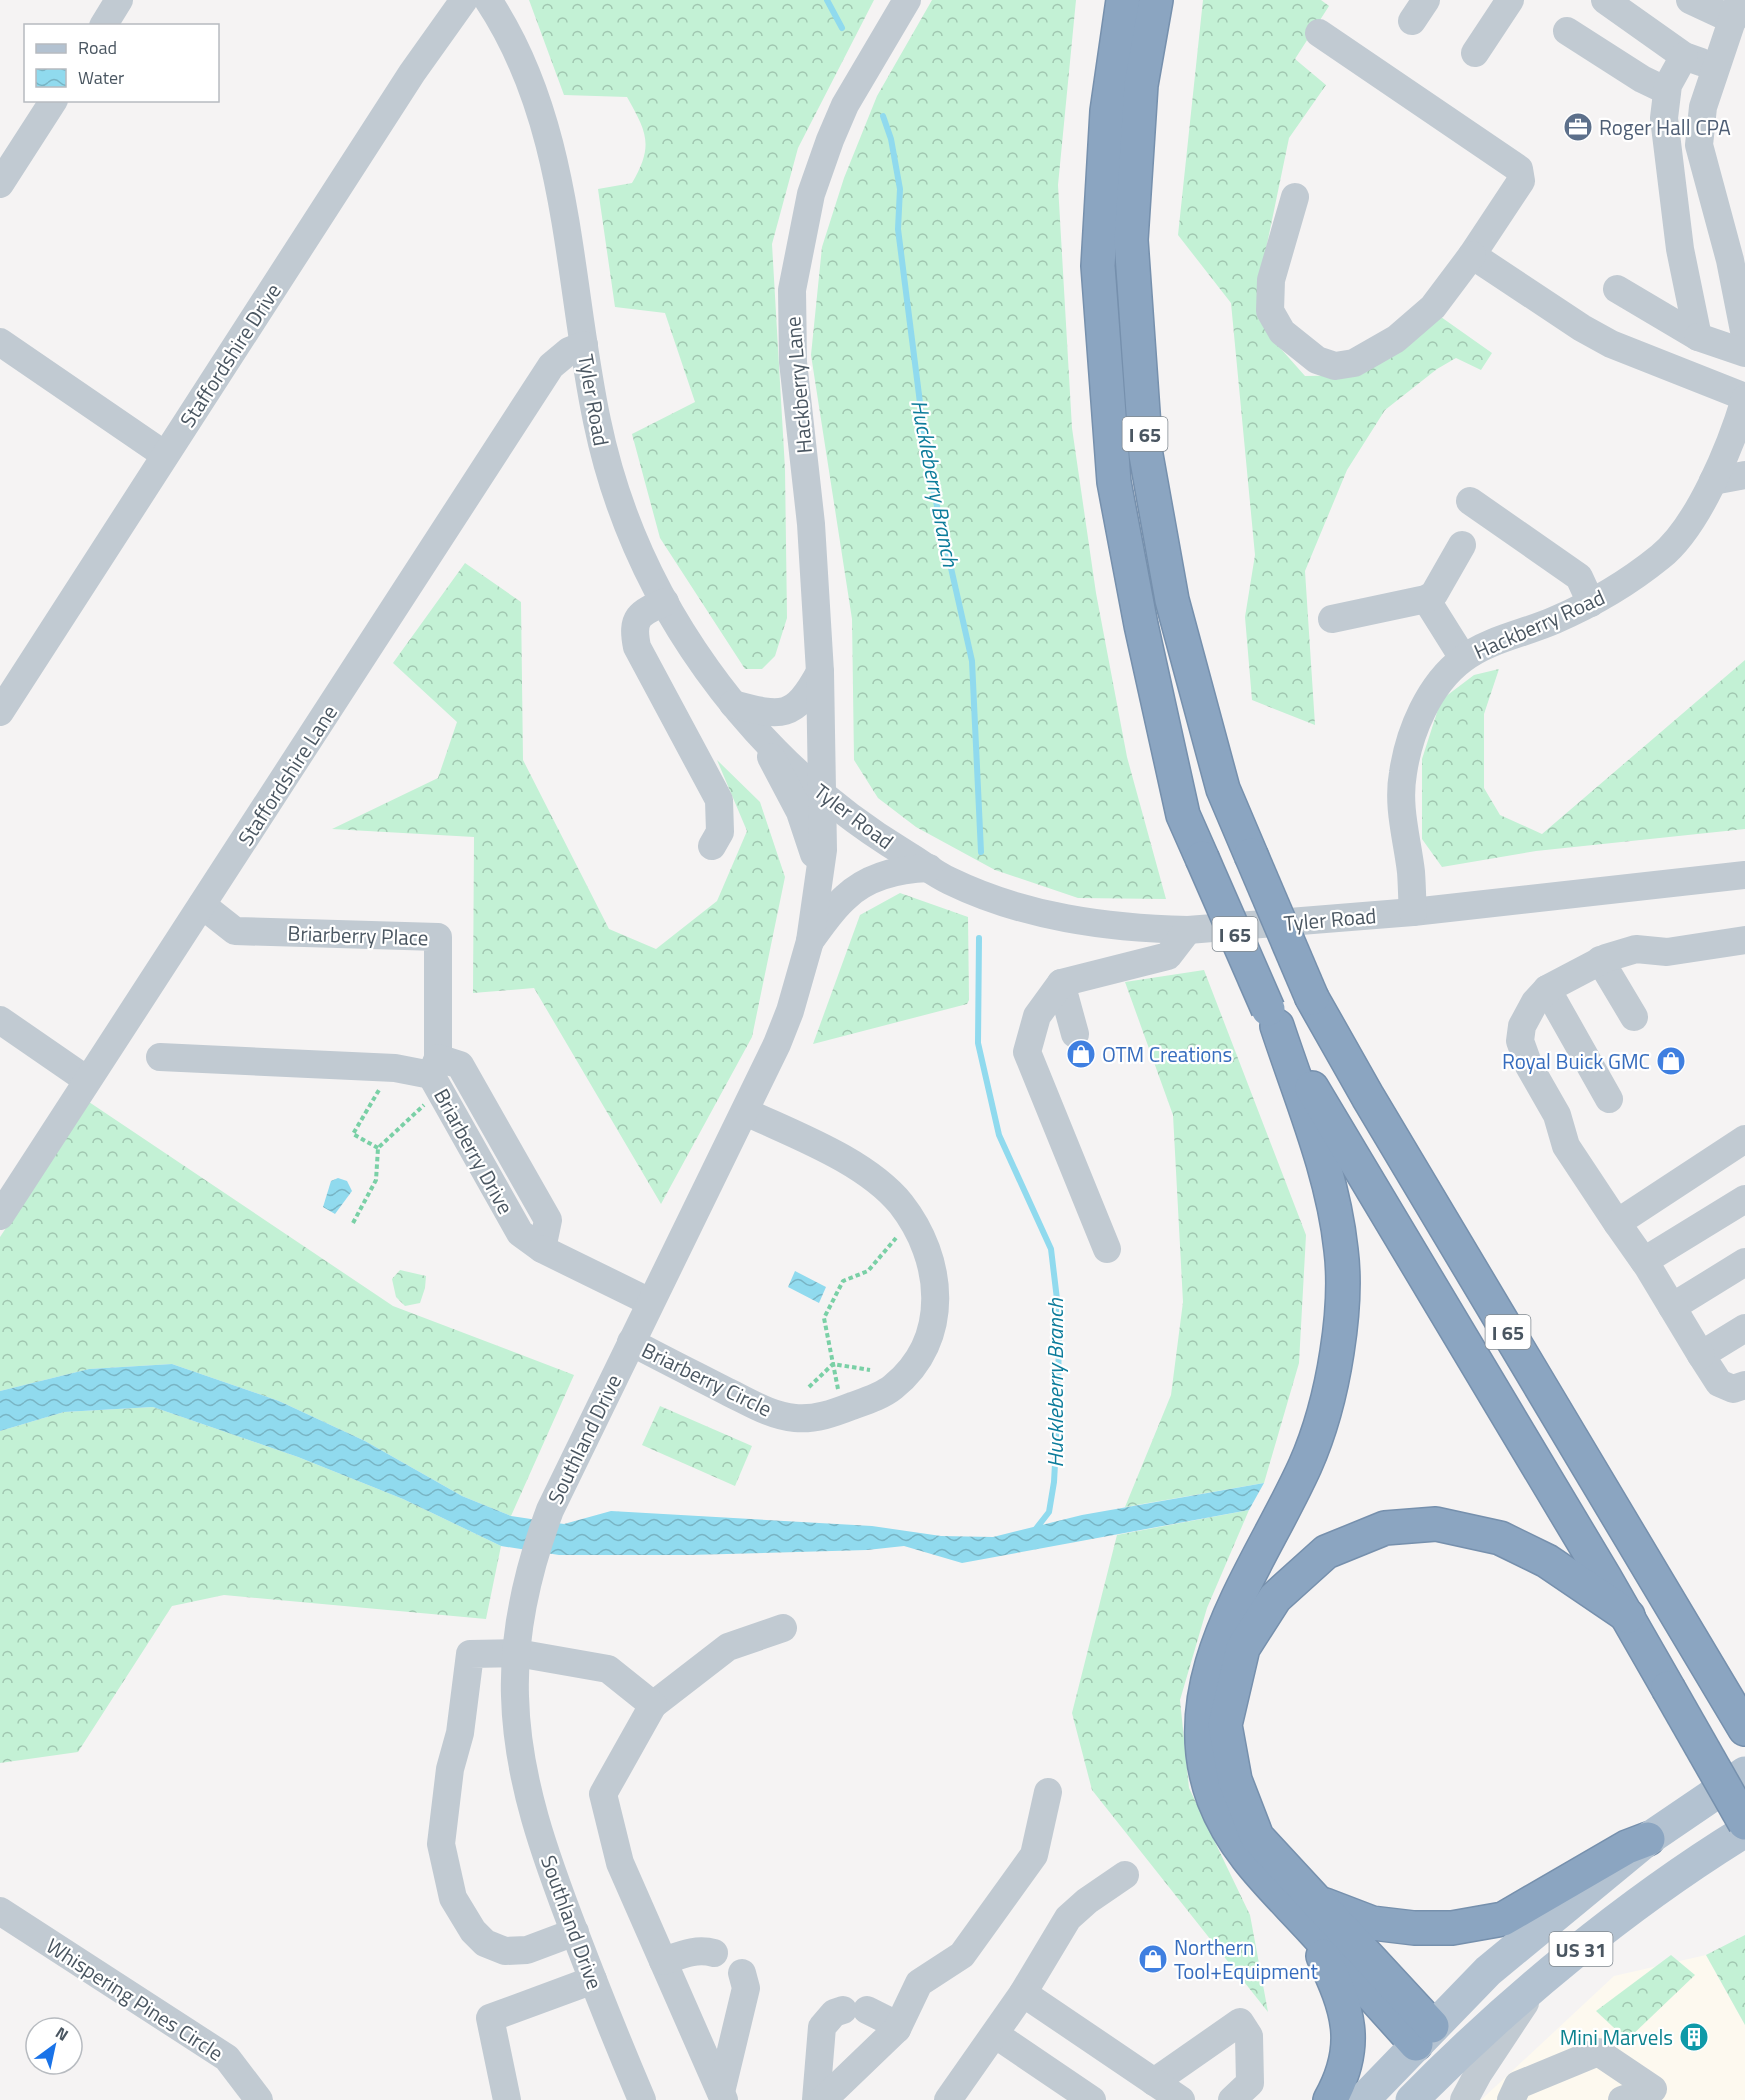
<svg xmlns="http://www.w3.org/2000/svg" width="1745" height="2100" font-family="'Titillium Web',sans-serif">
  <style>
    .commercial { fill: #fdf9ef }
    .forest { fill: url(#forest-crowns) }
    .water { fill: url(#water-waves) }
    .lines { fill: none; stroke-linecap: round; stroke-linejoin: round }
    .stream { stroke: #90daee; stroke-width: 6 }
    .highway-casing { stroke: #7690ad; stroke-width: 36 }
    .path { stroke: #7ad0a6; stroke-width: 4; stroke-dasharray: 4.5 3; stroke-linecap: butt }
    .minor { stroke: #c1cad2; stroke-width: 28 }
    .major { stroke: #b3c2d1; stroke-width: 33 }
    .highway { stroke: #8ba5c1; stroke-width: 33 }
    .highway-bridge-casing { stroke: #7690ad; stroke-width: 36; stroke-linecap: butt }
    .highway-bridge { stroke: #8ba5c1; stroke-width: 33 }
    .labels { text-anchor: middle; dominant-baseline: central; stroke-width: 4.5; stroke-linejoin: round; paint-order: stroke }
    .shield { fill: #fff; stroke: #808990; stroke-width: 1.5 }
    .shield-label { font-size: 20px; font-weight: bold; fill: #4a5661 }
    .service-label { font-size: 21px; fill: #4e5e75; stroke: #fff; text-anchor: start }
    .street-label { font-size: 21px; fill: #4a5661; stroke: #fff }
    .shop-label { font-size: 21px; fill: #366cbe; stroke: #fff; text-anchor: start }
    .culture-label { font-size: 21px; fill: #0d838f; stroke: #fff; text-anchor: end }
    .water-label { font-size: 22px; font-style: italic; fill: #0c7c9b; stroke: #fff }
  </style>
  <defs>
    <pattern id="forest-crowns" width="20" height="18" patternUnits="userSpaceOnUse" patternTransform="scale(1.5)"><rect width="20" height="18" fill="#c3f1d5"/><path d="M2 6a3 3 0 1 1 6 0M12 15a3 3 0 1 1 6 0" fill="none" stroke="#a0c6b0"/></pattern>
    <pattern id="water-waves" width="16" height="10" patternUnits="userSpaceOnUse" patternTransform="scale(1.5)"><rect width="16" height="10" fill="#90daee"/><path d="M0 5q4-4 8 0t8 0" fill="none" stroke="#78b4c4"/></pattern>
  </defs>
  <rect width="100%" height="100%" fill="#f5f3f3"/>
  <path class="commercial" d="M1706,1955l39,70v75h-264l133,-124z"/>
  <g class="forest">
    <path d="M529,0h345l-76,148 -26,96 13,225 2,149 -12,38 -13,13h-17l-85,-131 -28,-104 63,-32 -30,-89 -50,-6 -17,-118 34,-6c22,-38 15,-50 -5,-86l-63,-2z"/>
    <path d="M932,0h144l-18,185 14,243 24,165 31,164 39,142 -88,-1 -83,-28 -79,-43 -38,-29 -24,-38 -2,-141 -41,-264 11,-108 22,-69 33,-82z"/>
    <path d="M1203,0h118l8,6 -34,53 31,26 -37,53 -23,111 8,92 31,35 56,-1 80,-58 51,36 -11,17 -25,-12 -19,11 -52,41 -38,60 -42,101 10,154 -63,-25 -7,-83 10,-62 -24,-252 -53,-68z"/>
    <path d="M465,563l56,39 2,158 86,169 47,20 61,-48 30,-70 -30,-71 43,42 25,75 -33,160 -91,167 -127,-216 -61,5 1,-156 -142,-8 106,-51 19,-56 -64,-59z"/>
    <path d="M1745,660v169l-209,22 -94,16 -20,-28v-80l19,-59 33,-25 25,-6 -15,45v74l16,27 42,19z"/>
    <path d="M900,893l68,24 1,83 -2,4 -154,40 47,-129z"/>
    <path d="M1204,970l102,265 -7,128 -35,120 -139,24 46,-112 12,-93 -10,-187 -48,-133z"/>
    <path d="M89,1102l304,204 181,69 -63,141 -49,-20 -97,-55 -86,-40 -107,-37 -83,5 -89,22v-154z"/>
    <path d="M400,1270l26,6 -1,12 -5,15 -15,3 -9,-9 -4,-18z"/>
    <path d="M660,1406l92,40 -17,40 -93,-41z"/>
    <path d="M153,1407l145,50 105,42 98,47 -15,73 -262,-24 -52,11 -94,146 -78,11v-332l64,-19z"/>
    <path d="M1249,1510l-42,98 -27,92 9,88 61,127 18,97 -176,-222 -20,-77 45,-178z"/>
    <path d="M1745,1935v90l-39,-70z"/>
    <path d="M1671,1955l24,20 -68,65 -31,-29z"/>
  </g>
  <g class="water">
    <path d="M338,1178l9,3 5,10 -17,23 -12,-7 8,-26z"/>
    <path d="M795,1271l31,16 -7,16 -31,-16z"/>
    <path d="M172,1364l107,37 86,40 97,55 49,20 53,8 47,-13 261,15 69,10 52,1 89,-22 182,-32 -15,27 -287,53 -58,-17 -37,4 -177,5h-131l-58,-9 -98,-47 -105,-42 -145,-50 -89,5 -64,19v-40l89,-22z"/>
  </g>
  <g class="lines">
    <g class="stream">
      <path d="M827,0l15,28"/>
      <path d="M883,116l8,23 9,50 -2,40 30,237 44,195 9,191"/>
      <path d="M979,938l-1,105 21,92 52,114 8,67 -1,93 -4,73 -5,30 -14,18"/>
    </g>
    <g class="highway-casing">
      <g id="highway">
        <path d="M1123,0l-16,111 -9,155 16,216 27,143 42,190 19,43"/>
        <path d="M1156,0l-15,85 -10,155 15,215 26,145 51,189 28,66"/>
        <path d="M1312,998l56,99 377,632"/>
        <path d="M1277,1026c24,73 56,147 64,224 4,32 1,70 -4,102 -6,39 -16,78 -32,114 -47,104 -136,214 -91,334 20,52 59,87 95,126 36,39 72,79 107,118"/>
        <path d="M1312,1088l293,490 63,110"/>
        <path d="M1325,1905l47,18 42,5h38l51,-9 124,-72 21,-8"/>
        <path d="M1323,1956c25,53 38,89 7,144"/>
        <path d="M1432,2026l-175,-189 -22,-57 -10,-55 18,-77 32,-50 51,-46 59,-24 51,-4 64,14 47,23 81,55"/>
      </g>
    </g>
    <g class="path">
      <path d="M378,1148l-25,-14 26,-44"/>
      <path d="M353,1223l23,-43 2,-32 46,-43"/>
      <path d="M809,1387l24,-23 37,6"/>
      <path d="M838,1389l-14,-71 19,-37 25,-10 28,-33"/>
    </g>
    <g class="minor">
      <path d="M488,0c83,125 79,279 109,421 37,179 153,339 309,433 15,9 29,20 44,27 74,36 157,47 238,49l225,-18 332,-37"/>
      <path d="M1605,0l79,56 17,6"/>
      <path d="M1690,0l43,20"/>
      <path d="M1739,0l-36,107 -4,38 31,115 15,76"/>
      <path d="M1412,21l14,-21"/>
      <path d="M103,26l16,-26"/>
      <path d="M1567,31l75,48 25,12"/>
      <path d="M1319,33l200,136 2,12 -49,74 110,73 29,16 134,53"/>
      <path d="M1475,53l35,-53"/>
      <path d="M0,184l54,-84"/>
      <path d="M1295,197l-24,83 -1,31 12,21 35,28 18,6 19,-3 42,-24 37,-32 39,-52"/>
      <path d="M1617,289l81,48 -18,-88 -16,-131 4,-33 16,-29"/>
      <path d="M1698,337l47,16"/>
      <path d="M0,342l165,113"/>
      <path d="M1713,481l32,-6"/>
      <path d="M1470,501l109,76 12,26"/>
      <path d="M1426,599l37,59"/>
      <path d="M665,602c-26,11 -34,15 -28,45l82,153 1,32 -8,14"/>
      <path d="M1332,619l94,-20 8,-5 28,-49"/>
      <path d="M733,704c49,13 61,16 87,-32"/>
      <path d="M0,712l412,-639 52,-73"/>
      <path d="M771,757l29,55 14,42"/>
      <path d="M202,905l33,26 203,6v121l-7,17"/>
      <path d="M1413,912c-1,-13 -1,-27 -2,-40 -4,-34 -14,-65 -8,-99 6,-41 26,-89 60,-114 26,-20 63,-26 92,-39 37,-16 73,-37 105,-63 38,-30 71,-111 85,-158"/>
      <path d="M810,941c11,-15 22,-32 36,-44 22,-21 55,-28 83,-29"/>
      <path d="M1600,960l34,57"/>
      <path d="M1061,983l14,51"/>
      <path d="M1547,989l62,110"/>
      <path d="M0,1020l87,60"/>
      <path d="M160,1057l235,11 36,7"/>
      <path d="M431,1075l89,158 22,16 6,-29 -88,-155 -22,-7"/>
      <path d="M0,1216l551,-850 18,-15 15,-6"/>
      <path d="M1617,1223l-51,-77 -9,-31 -28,-49 -9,-25 2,-15 13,-24 12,-13 59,-31 30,-9 31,3 78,-12"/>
      <path d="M542,1249l108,53"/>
      <path d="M1107,1249l-80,-197 10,-36 24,-33 107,-27 20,-26"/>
      <path d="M1644,1261l101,-62"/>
      <path d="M1672,1307l73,-45"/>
      <path d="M1745,1328l-44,27 18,28 14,6 12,-4"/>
      <path d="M631,1342c32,17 64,33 97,50 21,10 43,24 67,26 20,2 39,-5 57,-12 14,-5 30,-10 41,-19 59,-48 51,-128 8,-183 -35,-43 -106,-69 -155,-92"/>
      <path d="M1701,1355l-53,-88 -31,-44 128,-84"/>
      <path d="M653,1705l75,-58 55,-19"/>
      <path d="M0,1911l227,147 32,42"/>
      <path d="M575,1932l-48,18 -22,1 -20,-8 -12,-12 -20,-33 -12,-54 9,-75 10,-36 10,-79 47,-1 91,16 45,36 -50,89 17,69 104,237"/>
      <path d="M663,1961c18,-6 33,-13 51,-8"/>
      <path d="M1023,1993l45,-75 19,-17 38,-26"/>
      <path d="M867,2010l18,9 12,10"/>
      <path d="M996,2035l96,65"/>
      <path d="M1154,2082l86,-60 9,14 1,47 -18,17"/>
      <path d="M721,2092l25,-104 -4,-15"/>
      <path d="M507,2100l-17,-82 103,-38"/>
      <path d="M642,2100c-23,-54 -45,-109 -66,-164 -30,-78 -59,-156 -61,-240 -2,-64 13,-127 35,-186l227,-466 13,-33 20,-70 13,-91 -3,-178 -9,-148 -18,-162 -1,-72 19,-96 19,-54 15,-35 62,-105"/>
      <path d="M816,2100l6,-73 12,-14 9,-3"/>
      <path d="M823,2100l74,-71 22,-46 43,-28 72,-100 14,-63"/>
      <path d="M948,2100l75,-107 158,107"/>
      <path d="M1464,2100l14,-26 47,-71"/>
      <path d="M1511,2100l7,-15 80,-33 55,37 -31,11"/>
    </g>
    <g class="major">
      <path d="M1363,2100l125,-129 160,-132 97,-66"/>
      <path d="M1412,2100c97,-99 216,-197 333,-269"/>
    </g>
    <use href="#highway" class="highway"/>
    <g class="highway-bridge-casing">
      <g id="highway-bridge">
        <path d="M1251,855l61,143"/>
        <path d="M1202,858l66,151"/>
        <path d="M1668,1688l77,135"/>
      </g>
    </g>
    <use href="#highway-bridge" class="highway-bridge"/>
  </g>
  <defs>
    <g id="office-disc" transform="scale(1.5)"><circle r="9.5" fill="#5c6f8a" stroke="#fff"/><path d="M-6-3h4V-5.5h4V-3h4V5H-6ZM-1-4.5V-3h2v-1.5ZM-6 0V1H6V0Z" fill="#fff"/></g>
    <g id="shop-disc" transform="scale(1.5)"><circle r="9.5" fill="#3f7fe0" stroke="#fff"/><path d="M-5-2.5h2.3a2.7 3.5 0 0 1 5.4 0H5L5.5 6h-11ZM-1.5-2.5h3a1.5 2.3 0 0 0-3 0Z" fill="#fff"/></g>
    <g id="building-disc" transform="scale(1.5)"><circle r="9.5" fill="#0f9aa8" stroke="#fff"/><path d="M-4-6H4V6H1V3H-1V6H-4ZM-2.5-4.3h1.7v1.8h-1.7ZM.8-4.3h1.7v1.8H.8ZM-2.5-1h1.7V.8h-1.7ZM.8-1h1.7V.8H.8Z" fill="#fff"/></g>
  </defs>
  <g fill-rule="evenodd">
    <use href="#office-disc" x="1578" y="127"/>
    <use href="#shop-disc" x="1081" y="1054"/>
    <use href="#shop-disc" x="1671" y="1061"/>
    <use href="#shop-disc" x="1153" y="1959"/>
    <use href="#building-disc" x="1694" y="2037"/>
  </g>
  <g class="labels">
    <g class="shield">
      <rect x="1122.5" y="417" width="45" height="34" rx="4.5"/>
      <rect x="1212.5" y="917" width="45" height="34" rx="4.5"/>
      <rect x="1485.5" y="1315" width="45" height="34" rx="4.5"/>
      <rect x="1549.5" y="1932" width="63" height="34" rx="4.5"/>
    </g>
    <g class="shield-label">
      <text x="1145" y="434">I 65</text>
      <text x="1235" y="934">I 65</text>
      <text x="1508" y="1332">I 65</text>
      <text x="1581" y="1949">US 31</text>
    </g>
    <g class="service-label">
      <text x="1599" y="127">Roger Hall CPA</text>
    </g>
    <g class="street-label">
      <text transform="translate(230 355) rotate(-57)">Staffordshire Drive</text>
      <text transform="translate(798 385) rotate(-95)">Hackberry Lane</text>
      <text transform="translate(594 400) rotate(80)">Tyler Road</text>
      <text transform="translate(1539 624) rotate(-24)">Hackberry Road</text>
      <text transform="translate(287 775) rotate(-57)">Staffordshire Lane</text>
      <text transform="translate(854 816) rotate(37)">Tyler Road</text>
      <text transform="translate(1330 919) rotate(-5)">Tyler Road</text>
      <text transform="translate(358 935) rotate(2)">Briarberry Place</text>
      <text transform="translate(474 1151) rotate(61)">Briarberry Drive</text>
      <text transform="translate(707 1379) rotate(26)">Briarberry Circle</text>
      <text transform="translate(584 1439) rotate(-64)">Southland Drive</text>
      <text transform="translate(572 1922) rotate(70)">Southland Drive</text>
      <text transform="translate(135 1999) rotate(33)">Whispering Pines Circle</text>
    </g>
    <g class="shop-label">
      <text x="1102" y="1054">OTM Creations</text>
      <text x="1650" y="1061" text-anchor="end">Royal Buick GMC</text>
      <text x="1174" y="1947">Northern<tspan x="1174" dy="24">Tool+Equipment</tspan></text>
    </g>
    <g class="culture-label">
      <text x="1673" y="2037">Mini Marvels</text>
    </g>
    <g class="water-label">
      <text transform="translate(935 483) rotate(79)">Huckleberry Branch</text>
      <text transform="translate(1055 1383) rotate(-90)">Huckleberry Branch</text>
    </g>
  </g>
  <rect x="24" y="24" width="195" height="78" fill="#ffffff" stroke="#b7bbc0" stroke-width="1.5"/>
  <rect x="36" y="44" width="30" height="9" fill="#b3c2d1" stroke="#b7bbc0" stroke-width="1.5"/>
  <text x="78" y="54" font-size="18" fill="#4a5661">Road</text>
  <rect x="36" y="69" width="30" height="18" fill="url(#water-waves)" stroke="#b7bbc0" stroke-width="1.5"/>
  <text x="78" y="84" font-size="18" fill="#4a5661">Water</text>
  <g transform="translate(54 2046) rotate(33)"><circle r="28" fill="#ffffff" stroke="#b7bbc0" stroke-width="1.5"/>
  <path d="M0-4.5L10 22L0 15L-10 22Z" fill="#1a73e8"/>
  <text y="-9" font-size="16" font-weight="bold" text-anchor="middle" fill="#4a5661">N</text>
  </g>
</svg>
